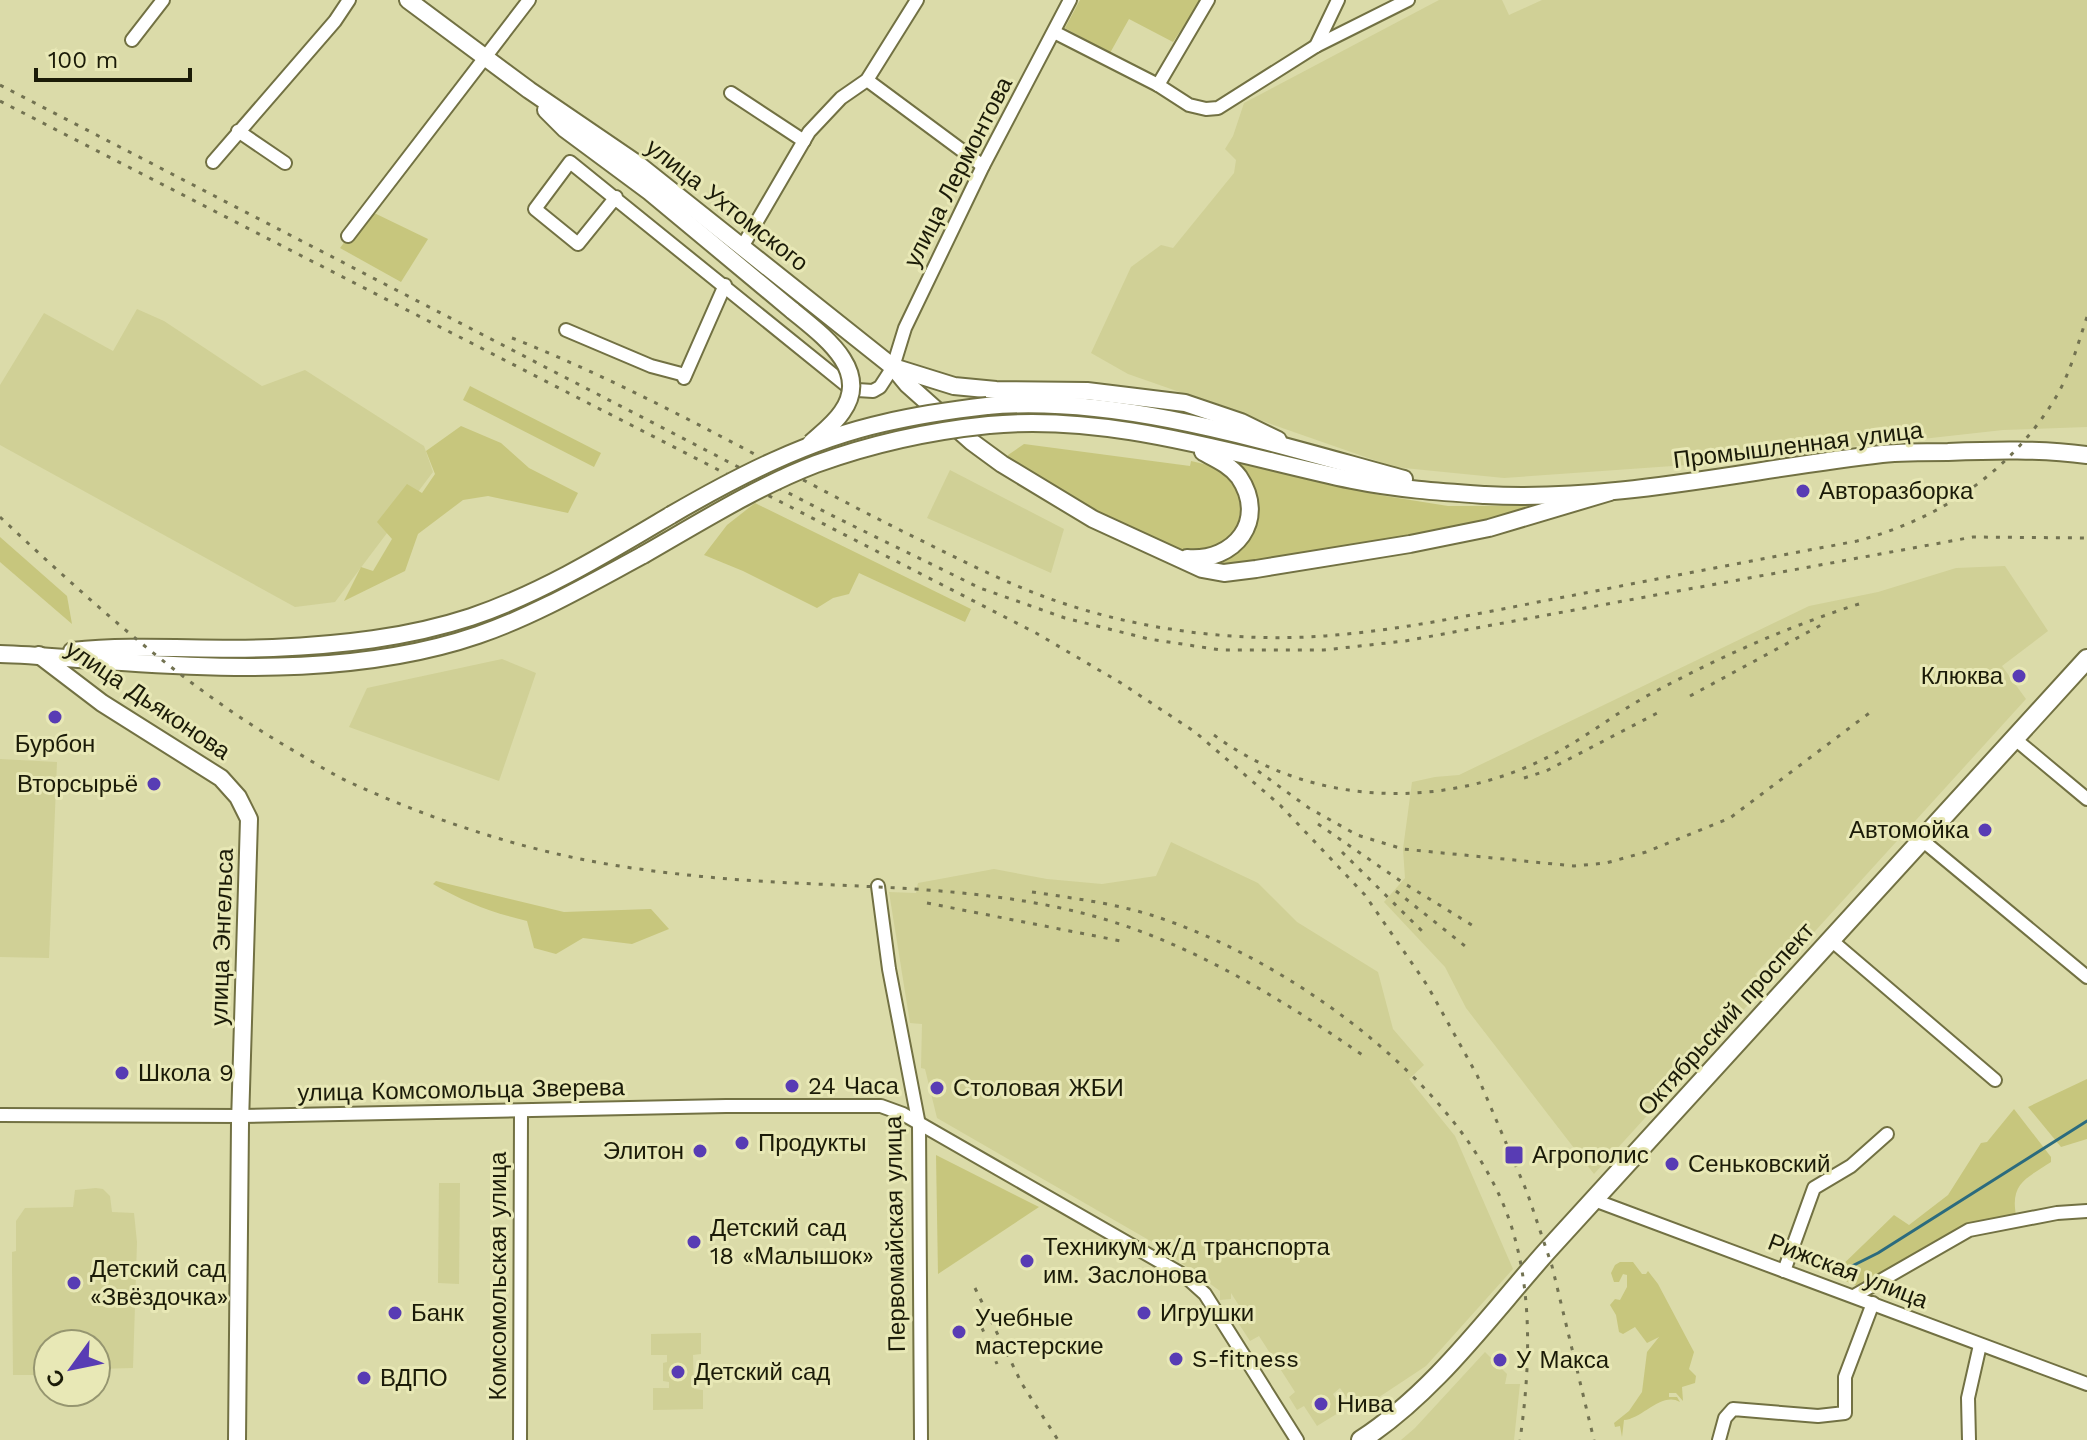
<svg xmlns="http://www.w3.org/2000/svg" width="2087" height="1440" font-family="'Work Sans',sans-serif">
  <style>
    .built { fill: #d0d096 }
    .green { fill: #c7c67d }
    .lines { fill: none; stroke-linecap: round; stroke-linejoin: round }
    .stream { stroke: #2b6b7e; stroke-width: 3 }
    .street-casing { stroke: #727143; stroke-width: 16 }
    .secondary-casing { stroke: #727143; stroke-width: 20 }
    .primary-casing { stroke: #727143; stroke-width: 22 }
    .street { stroke: #fff; stroke-width: 12 }
    .secondary { stroke: #fff; stroke-width: 16 }
    .primary { stroke: #fff; stroke-width: 18 }
    .rail { stroke: #727251; stroke-width: 3; stroke-dasharray: 4 8; stroke-linecap: butt }
    .secondary-bridge-casing { stroke: #727143; stroke-width: 20; stroke-linecap: butt }
    .secondary-bridge { stroke: #fff; stroke-width: 16 }
    .poi-dot { fill: #583cb4; stroke: #e8e8b6; stroke-width: 3 }
    .labels { text-anchor: middle; dominant-baseline: central; stroke-width: 6; stroke-linejoin: round; paint-order: stroke }
    .street-label { font-size: 24px; fill: #1b1b08; stroke: #e8e8b6 }
    .poi-label { font-size: 24px; fill: #1b1b08; stroke: #e8e8b6; text-anchor: start }
  </style>
  <rect width="100%" height="100%" fill="#dbdba9"/>
  <g class="built">
    <path d="M1439,0h63l7,15 33,-15h545v427l-84,3 -316,35 -183,13 -110,-11 -266,-93 -37,-21 40,-86 30,-22 12,3 61,-75 2,-13 -11,-11 8,-13 11,-33z"/>
    <path d="M137,309l27,12 98,65 43,-16 119,76 9,26 -98,130 -40,5 -295,-162v-60l44,-72 69,38z"/>
    <path d="M950,470l114,59 -13,44 -124,-55z"/>
    <path d="M2005,566l43,65 -46,35 24,33 -239,263 -12,-9 -20,21 12,10 -173,190 -128,-166 -21,-41 -61,-65 21,-24 -2,-29 9,-67 23,-5 24,-2 350,-169 69,-14 78,-24z"/>
    <path d="M502,659l34,14 -37,108 -150,-54 18,-39z"/>
    <path d="M0,759l57,3 -8,196 -49,-1z"/>
    <path d="M1171,842l87,41 39,39 81,50 15,57 31,36 -15,14 46,57 58,133 -87,97 -62,41 -10,1 -14,-20 -7,6 10,16 -26,16 -13,-20 -7,4 -8,-13 6,-5 -36,-56 -9,5 -13,-20 8,-6 -14,-22v6l-11,1v-9l-66,-48 -217,-125 -12,-49 -4,-1 1,-44 -12,-1 -21,-131 27,1 2,-10 76,-14 53,10 55,5 54,-8z"/>
    <path d="M439,1183h21l-1,101 -21,-1z"/>
    <path d="M96,1188l7,1 7,7 2,16 22,1 3,29 -4,126 -37,1v-25h-48v31h-35l-1,-106v-17l4,-1v-30l9,-13 48,-1 2,-17z"/>
    <path d="M701,1333v21l-8,1 1,34 9,1v19l-50,1v-22h16v-6l-6,-1v-18l4,-1v-7h-16v-21z"/>
    <path d="M1485,1352l22,22 -2,10h15l-6,56h-113l14,-12z"/>
  </g>
  <g class="green">
    <path d="M1080,0h121l-28,42 -44,-23 -19,34 -45,-25z"/>
    <path d="M368,210l60,29 -27,43 -61,-34z"/>
    <path d="M470,386l131,67 -7,14 -131,-67z"/>
    <path d="M1000,412c65,-4 128,8 192,19l-1,5 -190,-19z"/>
    <path d="M461,426l40,17 28,25 49,25 -10,20 -80,-17 -25,4 -45,34 -13,37 -61,30 17,-34 12,4 19,-32 -15,-17 30,-38 15,9 13,-19 -9,-23z"/>
    <path d="M1024,444l166,22 1,-5c18,4 31,7 44,21 4,4 4,10 5,16 6,29 -10,54 -41,55 -44,1 -151,-70 -192,-95l1,-3z"/>
    <path d="M1230,458l149,37 69,11h105l-237,48 -65,11 -37,1 -3,-3 41,-35z"/>
    <path d="M755,503l216,106 -6,13 -106,-49 -10,21 -16,4 -16,10 -74,-37 -39,-16 23,-30z"/>
    <path d="M0,537l67,59 5,28 -72,-62z"/>
    <path d="M623,552l2,3c-98,55 -192,94 -306,102 -44,3 -90,1 -135,1v-4l199,-10z"/>
    <path d="M436,881l128,31 87,-3 18,20 -37,15 -49,-6 -27,16 -22,-6 -7,-27c-34,-8 -63,-19 -94,-37z"/>
    <path d="M2087,1079v60l-26,8 -33,-40z"/>
    <path d="M2014,1109l37,48v5c-24,16 -41,21 -35,53l-50,11 -109,60 -25,-11 62,-60 15,10 39,-30 33,-52 6,-1z"/>
    <path d="M936,1155l103,52 -101,67z"/>
    <path d="M1620,1262h13l9,12h4l2,-3 10,13 36,68 -5,17 7,7 -1,7 -13,4 1,14 -7,-8h-7v4h8l3,5c-18,-11 -38,17 -56,18l-2,17 -2,-11 -5,1 -1,-4 15,-12 13,-19 5,-40 12,-15 -12,6 -12,-16 -12,7 -4,-2 -3,-17 -6,-10 5,-6 5,1 7,-13v-12l-4,-1 -4,8h-5l-3,-9 4,-8z"/>
  </g>
  <g class="lines">
    <path class="stream" d="M1838,1273l40,-20 209,-132"/>
    <g class="street-casing">
      <g id="street">
        <path d="M1054,32l104,53 31,20 17,4 12,-1 98,-62 92,-46"/>
        <path d="M132,40l31,-40"/>
        <path d="M1316,46l22,-46"/>
        <path d="M867,80l116,86"/>
        <path d="M1158,85l50,-85"/>
        <path d="M731,93l73,48"/>
        <path d="M238,131l47,32"/>
        <path d="M213,162l122,-141 14,-21"/>
        <path d="M616,197l-38,47 -43,-35 35,-47 276,223 11,5 16,1 7,-4 13,-20 12,-39 78,-162 87,-166"/>
        <path d="M348,236l181,-236"/>
        <path d="M742,247l67,-115 32,-34 26,-18 50,-80"/>
        <path d="M566,330l85,36 34,9"/>
        <path d="M684,378l41,-93"/>
        <path d="M2015,739l72,60"/>
        <path d="M1922,840l165,137"/>
        <path d="M878,886l11,83 30,156 2,315"/>
        <path d="M1831,940l164,140"/>
        <path d="M0,1115l240,1 486,-10h155l22,8 282,162 20,18 92,146"/>
        <path d="M1594,1200l493,184"/>
        <path d="M1784,1271l30,-83 37,-22 36,-32"/>
        <path d="M1854,1296l115,-66 88,-17 30,-2"/>
        <path d="M520,1440l1,-328"/>
        <path d="M1719,1440l6,-22 8,-9 85,7 27,-3v-36l28,-74"/>
        <path d="M1969,1440l-1,-42 12,-53"/>
      </g>
    </g>
    <g class="secondary-casing">
      <g id="secondary">
        <path d="M408,0l121,90 110,75 254,202 14,17 65,58 30,22 91,55 109,50 22,4 32,-4 154,-25 79,-16 121,-36"/>
        <path d="M546,110l19,19 85,63 143,119"/>
        <path d="M893,367l61,19 42,4 91,1 98,12 56,19 37,18"/>
        <path d="M987,406c134,-12 287,38 417,73"/>
        <path d="M989,425c121,-12 246,30 363,55 44,9 89,12 133,15 133,7 264,-26 397,-41 21,-2 44,-2 66,-2 47,-2 92,-3 139,3"/>
        <path d="M1187,558c48,4 81,-38 52,-81 -9,-12 -23,-18 -36,-25"/>
        <path d="M72,651c67,-7 134,0 201,-3 67,-3 134,-10 198,-31 71,-24 136,-64 200,-102"/>
        <path d="M0,654c41,1 81,6 122,8 115,8 245,11 356,-27 58,-20 111,-51 165,-80"/>
        <path d="M39,655l63,48 119,75 17,19 11,22 -9,304 -3,317"/>
      </g>
    </g>
    <g class="primary-casing">
      <path id="primary" d="M1361,1440c74,-48 128,-124 186,-189l540,-592"/>
    </g>
    <use href="#street" class="street"/>
    <use href="#secondary" class="secondary"/>
    <use href="#primary" class="primary"/>
    <g class="rail">
      <path d="M0,85l835,432 145,71 85,30 84,21 72,11h103l81,-9 568,-104 114,1"/>
      <path d="M0,101l1036,532 85,50 74,49 85,73 85,90 62,90 50,90 50,117 25,74 42,174"/>
      <path d="M512,338c137,54 265,131 396,196 43,21 85,43 129,60 89,34 193,49 287,42 83,-6 165,-25 246,-40 96,-19 192,-37 287,-55 83,-22 154,-69 199,-144 14,-23 22,-54 31,-80"/>
      <path d="M0,517c92,86 186,172 296,235 17,10 34,21 53,30 74,34 156,62 236,78 52,10 105,16 158,20 113,8 228,5 339,33 103,26 195,83 282,143"/>
      <path d="M1690,696l133,-72"/>
      <path d="M1214,735c101,75 241,76 349,14 28,-16 54,-36 82,-52 70,-38 141,-70 217,-94"/>
      <path d="M1258,771l51,37 48,27 46,14 171,17 32,-3 40,-11 84,-34 142,-107"/>
      <path d="M1524,778l22,-7 117,-61"/>
      <path d="M1318,824l84,58 73,45"/>
      <path d="M1342,852l80,79"/>
      <path d="M1396,891l69,55"/>
      <path d="M1032,892c40,6 80,11 119,23 136,43 314,169 360,310 22,69 19,144 9,215"/>
      <path d="M927,903l199,39"/>
      <path d="M975,1288l47,96 36,56"/>
      <path d="M982,1328l15,36"/>
    </g>
    <g class="secondary-bridge-casing">
      <g id="secondary-bridge">
        <path d="M793,311c29,24 79,59 49,101 -8,12 -20,21 -31,31"/>
        <path d="M671,515c67,-39 137,-75 213,-92 34,-8 68,-13 103,-17"/>
        <path d="M643,555c56,-32 113,-68 173,-91 55,-20 114,-33 173,-39"/>
      </g>
    </g>
    <use href="#secondary-bridge" class="secondary-bridge"/>
  </g>
  <g class="poi-dot">
    <circle cx="1803" cy="491" r="8"/>
    <circle cx="2019" cy="676" r="8"/>
    <circle cx="55" cy="717" r="8"/>
    <circle cx="154" cy="784" r="8"/>
    <circle cx="1985" cy="830" r="8"/>
    <circle cx="122" cy="1073" r="8"/>
    <circle cx="792" cy="1086" r="8"/>
    <circle cx="937" cy="1088" r="8"/>
    <circle cx="742" cy="1143" r="8"/>
    <circle cx="700" cy="1151" r="8"/>
    <rect x="1504" y="1145" width="20" height="20" rx="4"/>
    <circle cx="1672" cy="1164" r="8"/>
    <circle cx="694" cy="1242" r="8"/>
    <circle cx="1027" cy="1261" r="8"/>
    <circle cx="74" cy="1283" r="8"/>
    <circle cx="395" cy="1313" r="8"/>
    <circle cx="1144" cy="1313" r="8"/>
    <circle cx="959" cy="1332" r="8"/>
    <circle cx="1176" cy="1359" r="8"/>
    <circle cx="1500" cy="1360" r="8"/>
    <circle cx="678" cy="1372" r="8"/>
    <circle cx="364" cy="1378" r="8"/>
    <circle cx="1321" cy="1404" r="8"/>
  </g>
  <g class="labels">
    <g class="street-label">
      <text transform="translate(958 172) rotate(-63)">улица Лермонтова</text>
      <text transform="translate(727 205) rotate(38)">улица Ухтомского</text>
      <text transform="translate(1798 445) rotate(-7)">Промышленная улица</text>
      <text transform="translate(148 700) rotate(34)">улица Дьяконова</text>
      <text transform="translate(222 937) rotate(-88)">улица Энгельса</text>
      <text transform="translate(1726 1019) rotate(-48)">Октябрьский проспект</text>
      <text transform="translate(461 1090) rotate(-1)">улица Комсомольца Зверева</text>
      <text transform="translate(895 1234) rotate(-91)">Первомайская улица</text>
      <text transform="translate(1848 1271) rotate(21)">Рижская улица</text>
      <text transform="translate(498 1276) rotate(-90)">Комсомольская улица</text>
    </g>
    <g class="poi-label">
      <text x="1819" y="491">Авторазборка</text>
      <text x="2003" y="676" text-anchor="end">Клюква</text>
      <text x="55" y="744" text-anchor="middle">Бурбон</text>
      <text x="138" y="784" text-anchor="end">Вторсырьё</text>
      <text x="1969" y="830" text-anchor="end">Автомойка</text>
      <text x="138" y="1073">Школа 9</text>
      <text x="808" y="1086">24 Часа</text>
      <text x="953" y="1088">Столовая ЖБИ</text>
      <text x="758" y="1143">Продукты</text>
      <text x="684" y="1151" text-anchor="end">Элитон</text>
      <text x="1532" y="1155">Агрополис</text>
      <text x="1688" y="1164">Сеньковский</text>
      <text x="710" y="1228">Детский сад<tspan x="710" dy="28">18 «Малышок»</tspan></text>
      <text x="1043" y="1247">Техникум ж/д транспорта<tspan x="1043" dy="28">им. Заслонова</tspan></text>
      <text x="90" y="1269">Детский сад<tspan x="90" dy="28">«Звёздочка»</tspan></text>
      <text x="411" y="1313">Банк</text>
      <text x="1160" y="1313">Игрушки</text>
      <text x="975" y="1318">Учебные<tspan x="975" dy="28">мастерские</tspan></text>
      <text x="1192" y="1359">S-fitness</text>
      <text x="1516" y="1360">У Макса</text>
      <text x="694" y="1372">Детский сад</text>
      <text x="380" y="1378">ВДПО</text>
      <text x="1337" y="1404">Нива</text>
    </g>
  </g>
  <g transform="translate(72 1368) rotate(237)"><circle r="38" fill="#e8e8b6" stroke="#969670" stroke-width="2"/>
  <path d="M0-6L14 30L0 20L-14 30Z" fill="#583cb4"/>
  <text y="-12" font-size="22" font-weight="bold" text-anchor="middle" fill="#1b1b08">С</text>
  </g>
  <path d="M36 68v12h154v-12" fill="none" stroke="#1b1b08" stroke-width="4"/>
  <text x="48" y="68" font-size="24" fill="#1b1b08" stroke="#e8e8b6" stroke-width="6" paint-order="stroke">100 m</text>
</svg>
